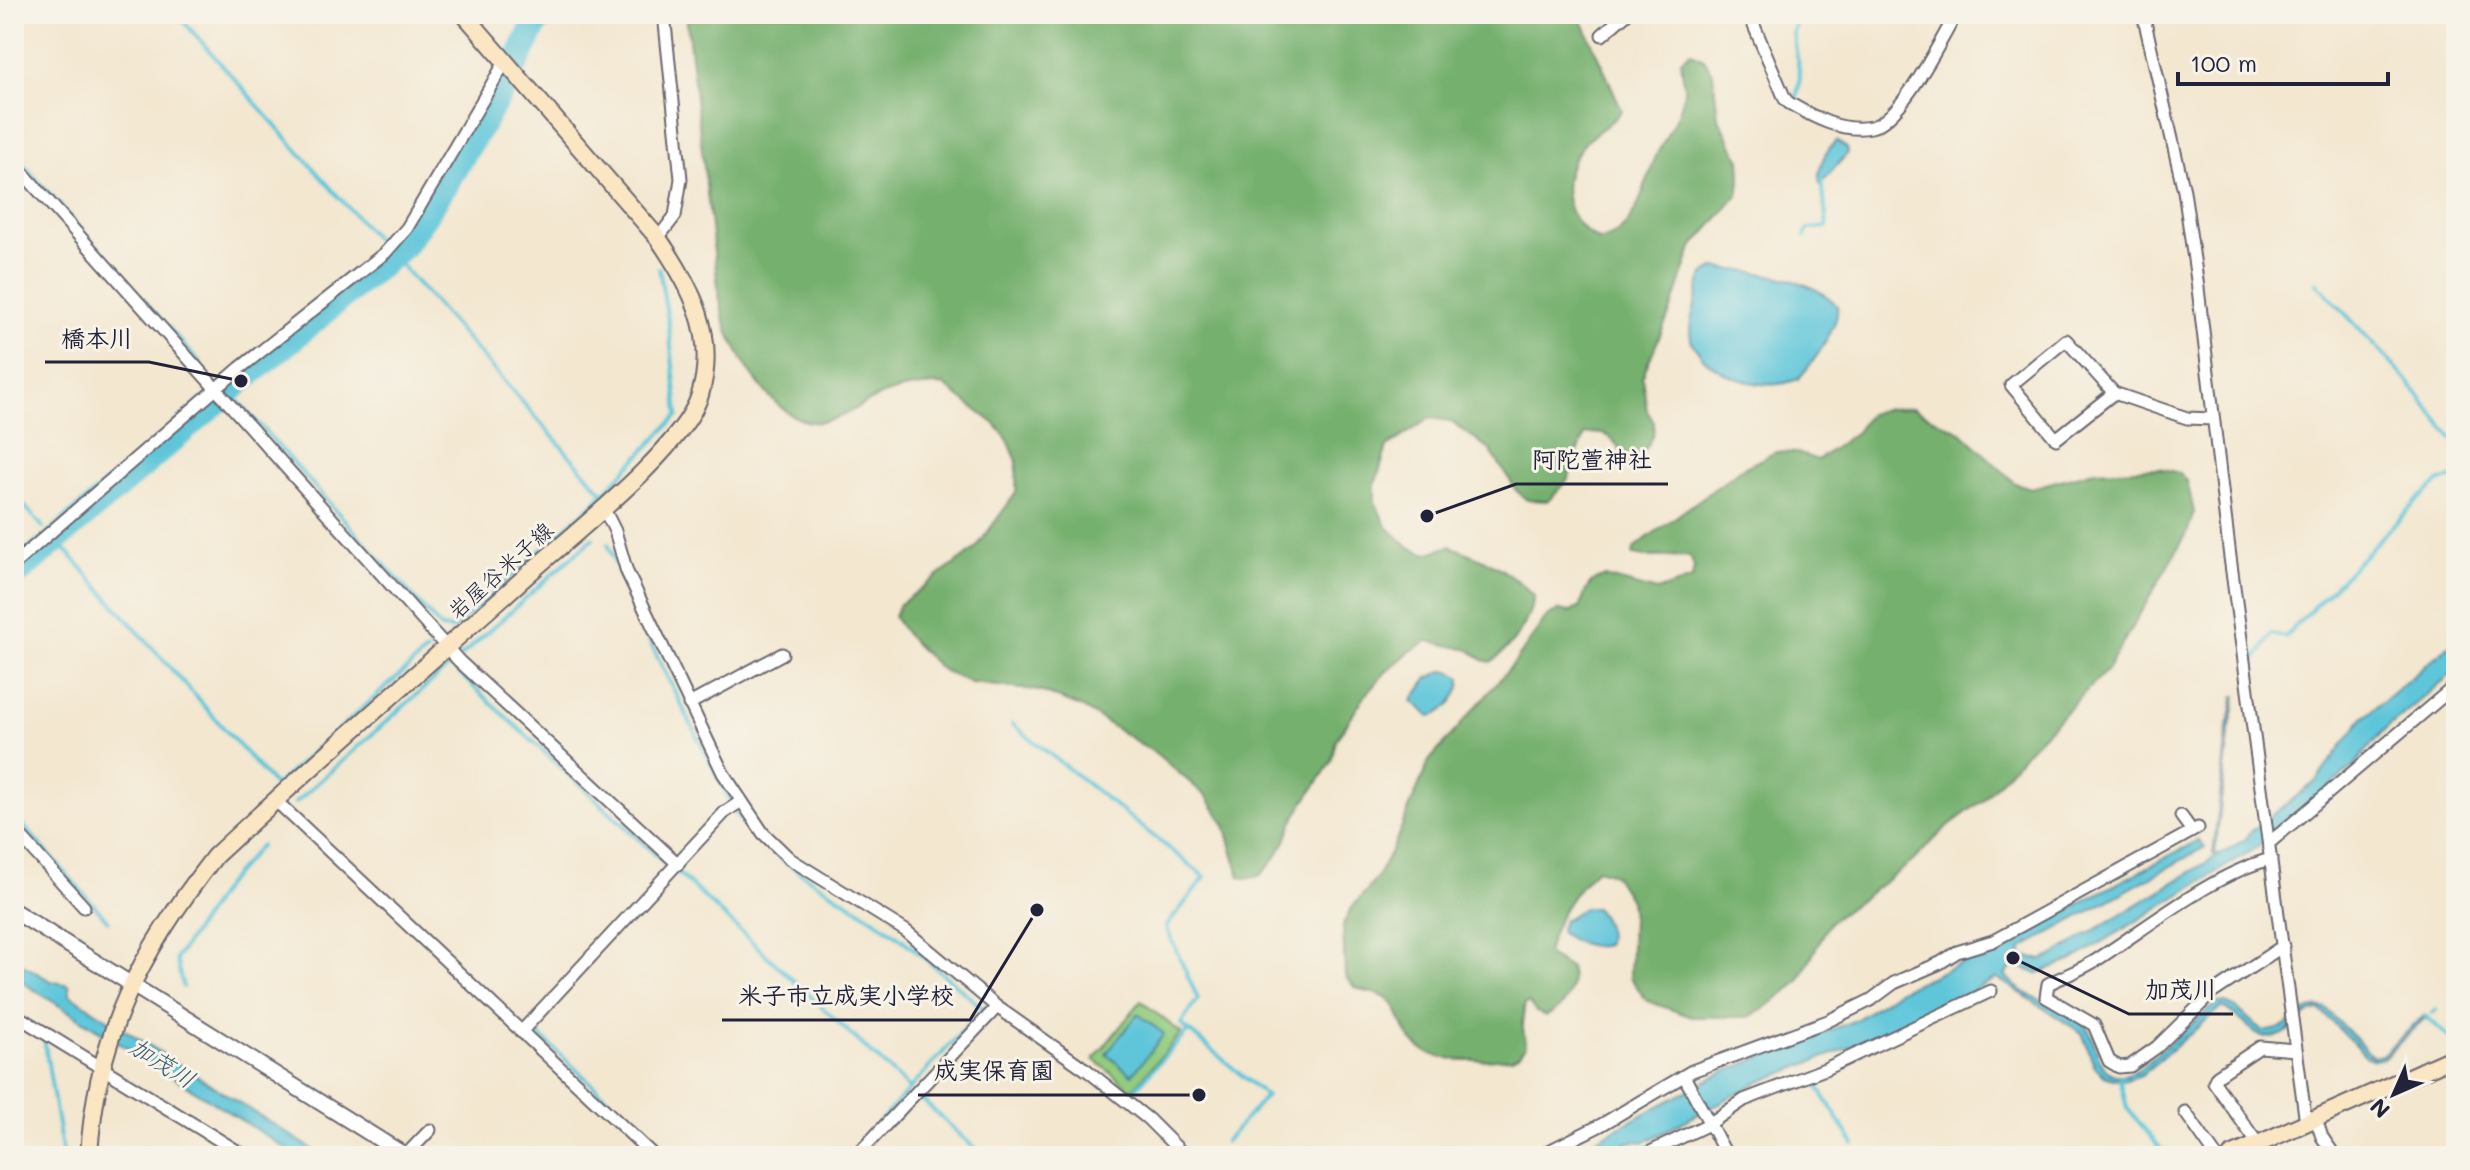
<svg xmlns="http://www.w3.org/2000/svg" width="2470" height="1170" font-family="Mali,'Klee One',sans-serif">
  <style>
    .green { fill: #93cc7f; stroke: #5a775d; stroke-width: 2 }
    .forest { fill: #76b06e; stroke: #4c6954; stroke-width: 2 }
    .water { fill: #5ec6da; stroke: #40748a; stroke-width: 2 }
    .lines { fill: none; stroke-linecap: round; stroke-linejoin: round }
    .stream { stroke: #5ec6da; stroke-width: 4 }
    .river { stroke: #5ec6da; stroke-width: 26 }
    .minor-casing { stroke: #6b676f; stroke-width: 15 }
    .tertiary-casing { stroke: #6b676f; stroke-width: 18 }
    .secondary-casing { stroke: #6b676f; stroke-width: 20 }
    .minor { stroke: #fff; stroke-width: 11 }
    .tertiary { stroke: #fff; stroke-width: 14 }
    .secondary { stroke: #fbe6c4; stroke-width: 16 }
    .labels { text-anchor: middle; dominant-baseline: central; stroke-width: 6; stroke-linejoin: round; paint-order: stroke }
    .street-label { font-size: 22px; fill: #22223b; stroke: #f7f3e8 }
    .water-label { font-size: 24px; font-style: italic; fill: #375b73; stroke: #f7f3e8 }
    .leader { fill: none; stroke: #22223b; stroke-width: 3 }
    .callout-dot { fill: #22223b; stroke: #f7f3e8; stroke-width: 3 }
    .callout-label { font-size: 24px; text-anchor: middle; font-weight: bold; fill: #22223b; stroke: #f7f3e8; stroke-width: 6; stroke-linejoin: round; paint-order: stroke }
  </style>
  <rect width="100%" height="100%" fill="#f7f3e8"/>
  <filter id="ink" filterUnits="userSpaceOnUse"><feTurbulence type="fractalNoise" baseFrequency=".0125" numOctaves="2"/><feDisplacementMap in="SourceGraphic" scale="16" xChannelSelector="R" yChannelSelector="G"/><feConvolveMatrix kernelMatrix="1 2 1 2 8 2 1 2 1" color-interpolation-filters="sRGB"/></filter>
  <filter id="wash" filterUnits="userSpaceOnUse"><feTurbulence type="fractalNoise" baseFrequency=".006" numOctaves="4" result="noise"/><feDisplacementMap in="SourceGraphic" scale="32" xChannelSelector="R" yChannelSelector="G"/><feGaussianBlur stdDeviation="1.8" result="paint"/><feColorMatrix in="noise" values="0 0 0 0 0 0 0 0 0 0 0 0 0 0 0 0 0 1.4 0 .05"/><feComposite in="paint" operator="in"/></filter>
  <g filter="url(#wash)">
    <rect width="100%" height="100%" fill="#f3e7d0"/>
    <path class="green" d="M1141,1001l40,32 -49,57 -38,-31z"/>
    <g class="forest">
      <path d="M686,14h893l43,96c-9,14 -27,21 -38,34 -28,33 -23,76 16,97 7,-3 17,-6 22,-12 17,-18 24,-46 32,-68 9,-24 28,-43 30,-70 1,-9 -3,-21 -3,-31l9,-8 14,7 9,14 5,44 22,43 1,15 -3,20 -46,53 -21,62 -29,67 5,34 7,11 -1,13 -17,31 -8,-3c-13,-21 -15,-33 -43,-29l-18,47 -19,20 -21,-1 -10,-9 -27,-41 -39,-29 -21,-3 -43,29 -12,38v17l11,24 21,20 19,8 24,-8c35,14 57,22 84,50 -4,26 -22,51 -43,66l-8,-2 -13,-10 -42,-9 -19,11 -24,21 -18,20 -31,47 -5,22 -35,53 -11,28 -14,21 -12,12 -12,3 -7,-2 -15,-52 -18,-28 -49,-42 -75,-47 -43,-17 -69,-8 -29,-13 -34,-33 -14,-20 5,-12 76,-56 41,-56 1,-32 -9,-21 -13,-16 -52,-39c-23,0 -45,3 -67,13 -18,8 -35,22 -56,24 -40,5 -79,-60 -92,-91 -5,-11 -7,-24 -9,-36z"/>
      <path d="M1912,408l49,24 54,51 16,5 63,-17 65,-3 20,5 8,8 7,31 -7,21 -80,137 -84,85 -40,45 -36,27 -35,35 -82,60 -32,60 -34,27 -15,8h-57l-45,-16 -17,-24 2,-59 -2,-18 -16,-26 -17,-5c-26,24 -42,49 -50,85l23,14c6,21 -4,40 -24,48l-10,-4 -7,-9 -4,1 -3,19 4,23 -7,9 -7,3c-31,2 -82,9 -102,-20 -8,-10 -10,-24 -17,-34 -9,-11 -22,-10 -34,-15 -6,-2 -10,-8 -14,-13l-2,-51 7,-15 26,-31 18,-34 35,-84 86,-99 31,-44 13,-8 11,2 9,-4c7,-15 7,-28 26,-31l52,14 35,-12 2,-12 -4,-11 -45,1 -12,-2 1,-6 13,-11 96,-70 33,-16 21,1 21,7 38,-28 13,-18 18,-5z"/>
    </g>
    <g class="water">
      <path d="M1836,141l11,7 1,5 -28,31c-4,-14 5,-33 16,-43z"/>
      <path d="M1715,268c36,3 99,9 122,38 3,21 -25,58 -39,73 -32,13 -75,1 -97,-24 -3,-5 -9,-9 -10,-16 -3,-13 3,-29 6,-42 3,-14 3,-24 18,-29z"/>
      <path d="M2456,640v30l-75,63 -28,34 -94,79 -188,115 -33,12 -24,-7 -9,8c14,25 56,29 78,49 19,18 10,69 55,47l79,-67c21,-2 30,19 47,28 31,1 38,-31 62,-22l47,48 9,-2 41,-38 2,2 -42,39 -9,2 -7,-3 -47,-47c-17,1 -23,17 -37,24 -26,14 -40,-19 -61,-27l-81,68 -18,6 -17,-4 -11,-10 -13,-34 -85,-55 -62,33 -89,38 -89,34 -112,59 -12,-1 -41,15h-27l154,-82 137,-54 44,-30 94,-41 205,-109 6,7 -184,102 2,7 19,4 10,-4 195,-118 1,-4 67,-52 47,-63z"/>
      <path d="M1443,671h7l11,7c1,15 -16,36 -31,38l-18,-15 16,-23z"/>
      <path d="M2235,696h2l-7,31 -15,128h-2l15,-129z"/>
      <path d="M1584,908h11c9,9 16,26 11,37 -14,4 -33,-3 -45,-12l-1,-4 3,-8z"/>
      <path d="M14,960l37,21 18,4 1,10 253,161h-25l-284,-179z"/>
      <path d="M1138,1014l26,20 -32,41 -26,-21z"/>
    </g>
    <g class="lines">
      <g class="stream">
        <path d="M177,14l206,233"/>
        <path d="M1796,102l4,-25 -7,-45 7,-18"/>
        <path d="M14,154l187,210"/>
        <path d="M1805,236l4,-7 18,-2 -5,-47"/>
        <path d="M393,256l210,237"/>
        <path d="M2316,282l90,97 50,64"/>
        <path d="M229,391l212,237 12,1 145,-130 80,-84 -9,-89 -10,-58"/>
        <path d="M14,494l29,33"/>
        <path d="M56,539l219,247 152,-135"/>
        <path d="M608,544l23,60 99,198"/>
        <path d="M461,656l132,-118"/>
        <path d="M2250,670l21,-36 14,3 136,-140 19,-16 16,-3"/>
        <path d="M1012,724l193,153 -39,50 32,72 -17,25 85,72 -41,46"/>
        <path d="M295,803l155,-138 218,201"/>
        <path d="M14,815l94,106"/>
        <path d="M736,815c41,51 90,71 142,107 38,25 70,58 105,86"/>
        <path d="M678,873l232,216"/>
        <path d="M183,987l-7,-28 50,-75 35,-39"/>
        <path d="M2432,1013l4,-3"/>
        <path d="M2424,1015l30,26"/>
        <path d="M536,1032l133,124"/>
        <path d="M44,1039l19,117"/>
        <path d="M2120,1079l7,29 40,48"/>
        <path d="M1816,1084l38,60"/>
        <path d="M1133,1091l55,-60"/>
        <path d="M919,1097l64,59"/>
        <path d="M848,1156l134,-146"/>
      </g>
      <path class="river" d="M14,576l213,-183 176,-147 33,-47 70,-115 34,-70"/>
    </g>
  </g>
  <g filter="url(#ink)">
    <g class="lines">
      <g class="minor-casing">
        <g id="minor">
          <path d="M1749,14l36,85 4,4c24,14 53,30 82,24 30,-6 70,-87 85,-113"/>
          <path d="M2143,14l41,177 13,89 33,277 76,566"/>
          <path d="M1602,35l24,-21"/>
          <path d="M14,163l445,498 219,203"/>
          <path d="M658,238l17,-22 6,-37 -17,-165"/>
          <path d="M2114,393l-58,46 -45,-54 55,-45 48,53 73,25 26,1"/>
          <path d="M603,507l12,24 12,41 96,201 40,60 27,26 116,72 91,76 91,64 60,48 37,37"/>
          <path d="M14,564l226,-196 145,-115 22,-25 98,-166"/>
          <path d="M689,704l93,-50"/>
          <path d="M275,800l379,356"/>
          <path d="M2181,816l11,15"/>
          <path d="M14,829l70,78"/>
          <path d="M2269,843l187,-158"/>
          <path d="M2271,859c-58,15 -122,67 -173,100 -15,10 -34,17 -50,25l-2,13 48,28 15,36 10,6 11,-1 27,-19 55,-54 71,-47"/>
          <path d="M14,1014l231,142"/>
          <path d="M521,1032l204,-220 15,-10"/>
          <path d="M1684,1076l43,80"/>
          <path d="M2185,1112l31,44"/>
          <path d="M2316,1119l6,18 13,19"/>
          <path d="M2258,1144l-44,-62 3,-6 43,-29 36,3"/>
          <path d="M405,1156l25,-26"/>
          <path d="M856,1156l141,-149"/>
          <path d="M1539,1156l62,-31 91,-54 136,-50 43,-21 23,-17 46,-20 17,-11 36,-11 205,-113"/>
          <path d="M1642,1156l67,-32 35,-24 81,-31 166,-78"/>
        </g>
      </g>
      <g class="tertiary-casing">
        <path id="tertiary" d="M14,911l392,245"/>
      </g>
      <g class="secondary-casing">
        <g id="secondary">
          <path d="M89,1156c7,-122 52,-205 126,-300 105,-98 213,-192 319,-287 43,-38 150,-122 166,-174 18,-60 -9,-109 -42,-157l-194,-224"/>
          <path d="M2231,1156l225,-100"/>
        </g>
      </g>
      <use href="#minor" class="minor"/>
      <use href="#tertiary" class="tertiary"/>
      <use href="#secondary" class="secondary"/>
    </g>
  </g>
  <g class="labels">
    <g class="street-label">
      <text transform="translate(500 570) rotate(-42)">岩屋谷米子線</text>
    </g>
    <g class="water-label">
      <text transform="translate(163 1062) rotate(32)">加茂川</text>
    </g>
  </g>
  <path class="leader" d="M241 381L149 362H45M1427 516L1516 484H1668M2013 958L2129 1014H2233M1037 910L970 1020H722M1199 1095L1070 1095H918"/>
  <g class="callout-dot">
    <circle cx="241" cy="381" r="8"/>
    <circle cx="1427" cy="516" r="8"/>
    <circle cx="2013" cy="958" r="8"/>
    <circle cx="1037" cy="910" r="8"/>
    <circle cx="1199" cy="1095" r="8"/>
  </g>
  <g class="callout-label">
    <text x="97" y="347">橋本川</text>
    <text x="1592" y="468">阿陀萱神社</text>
    <text x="2181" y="998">加茂川</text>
    <text x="846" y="1004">米子市立成実小学校</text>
    <text x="994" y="1079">成実保育園</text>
  </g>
  <rect width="2470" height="1170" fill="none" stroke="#f7f3e8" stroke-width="48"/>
  <g transform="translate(2394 1094) rotate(225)" stroke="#f7f3e8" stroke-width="6" paint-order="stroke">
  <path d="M0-6L14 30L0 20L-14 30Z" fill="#22223b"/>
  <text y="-12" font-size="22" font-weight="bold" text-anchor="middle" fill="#22223b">N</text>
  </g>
  <path d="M2178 72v12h210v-12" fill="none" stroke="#22223b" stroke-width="4"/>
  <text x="2190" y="72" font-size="24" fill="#22223b" stroke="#f7f3e8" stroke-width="6" paint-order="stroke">100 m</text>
</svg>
